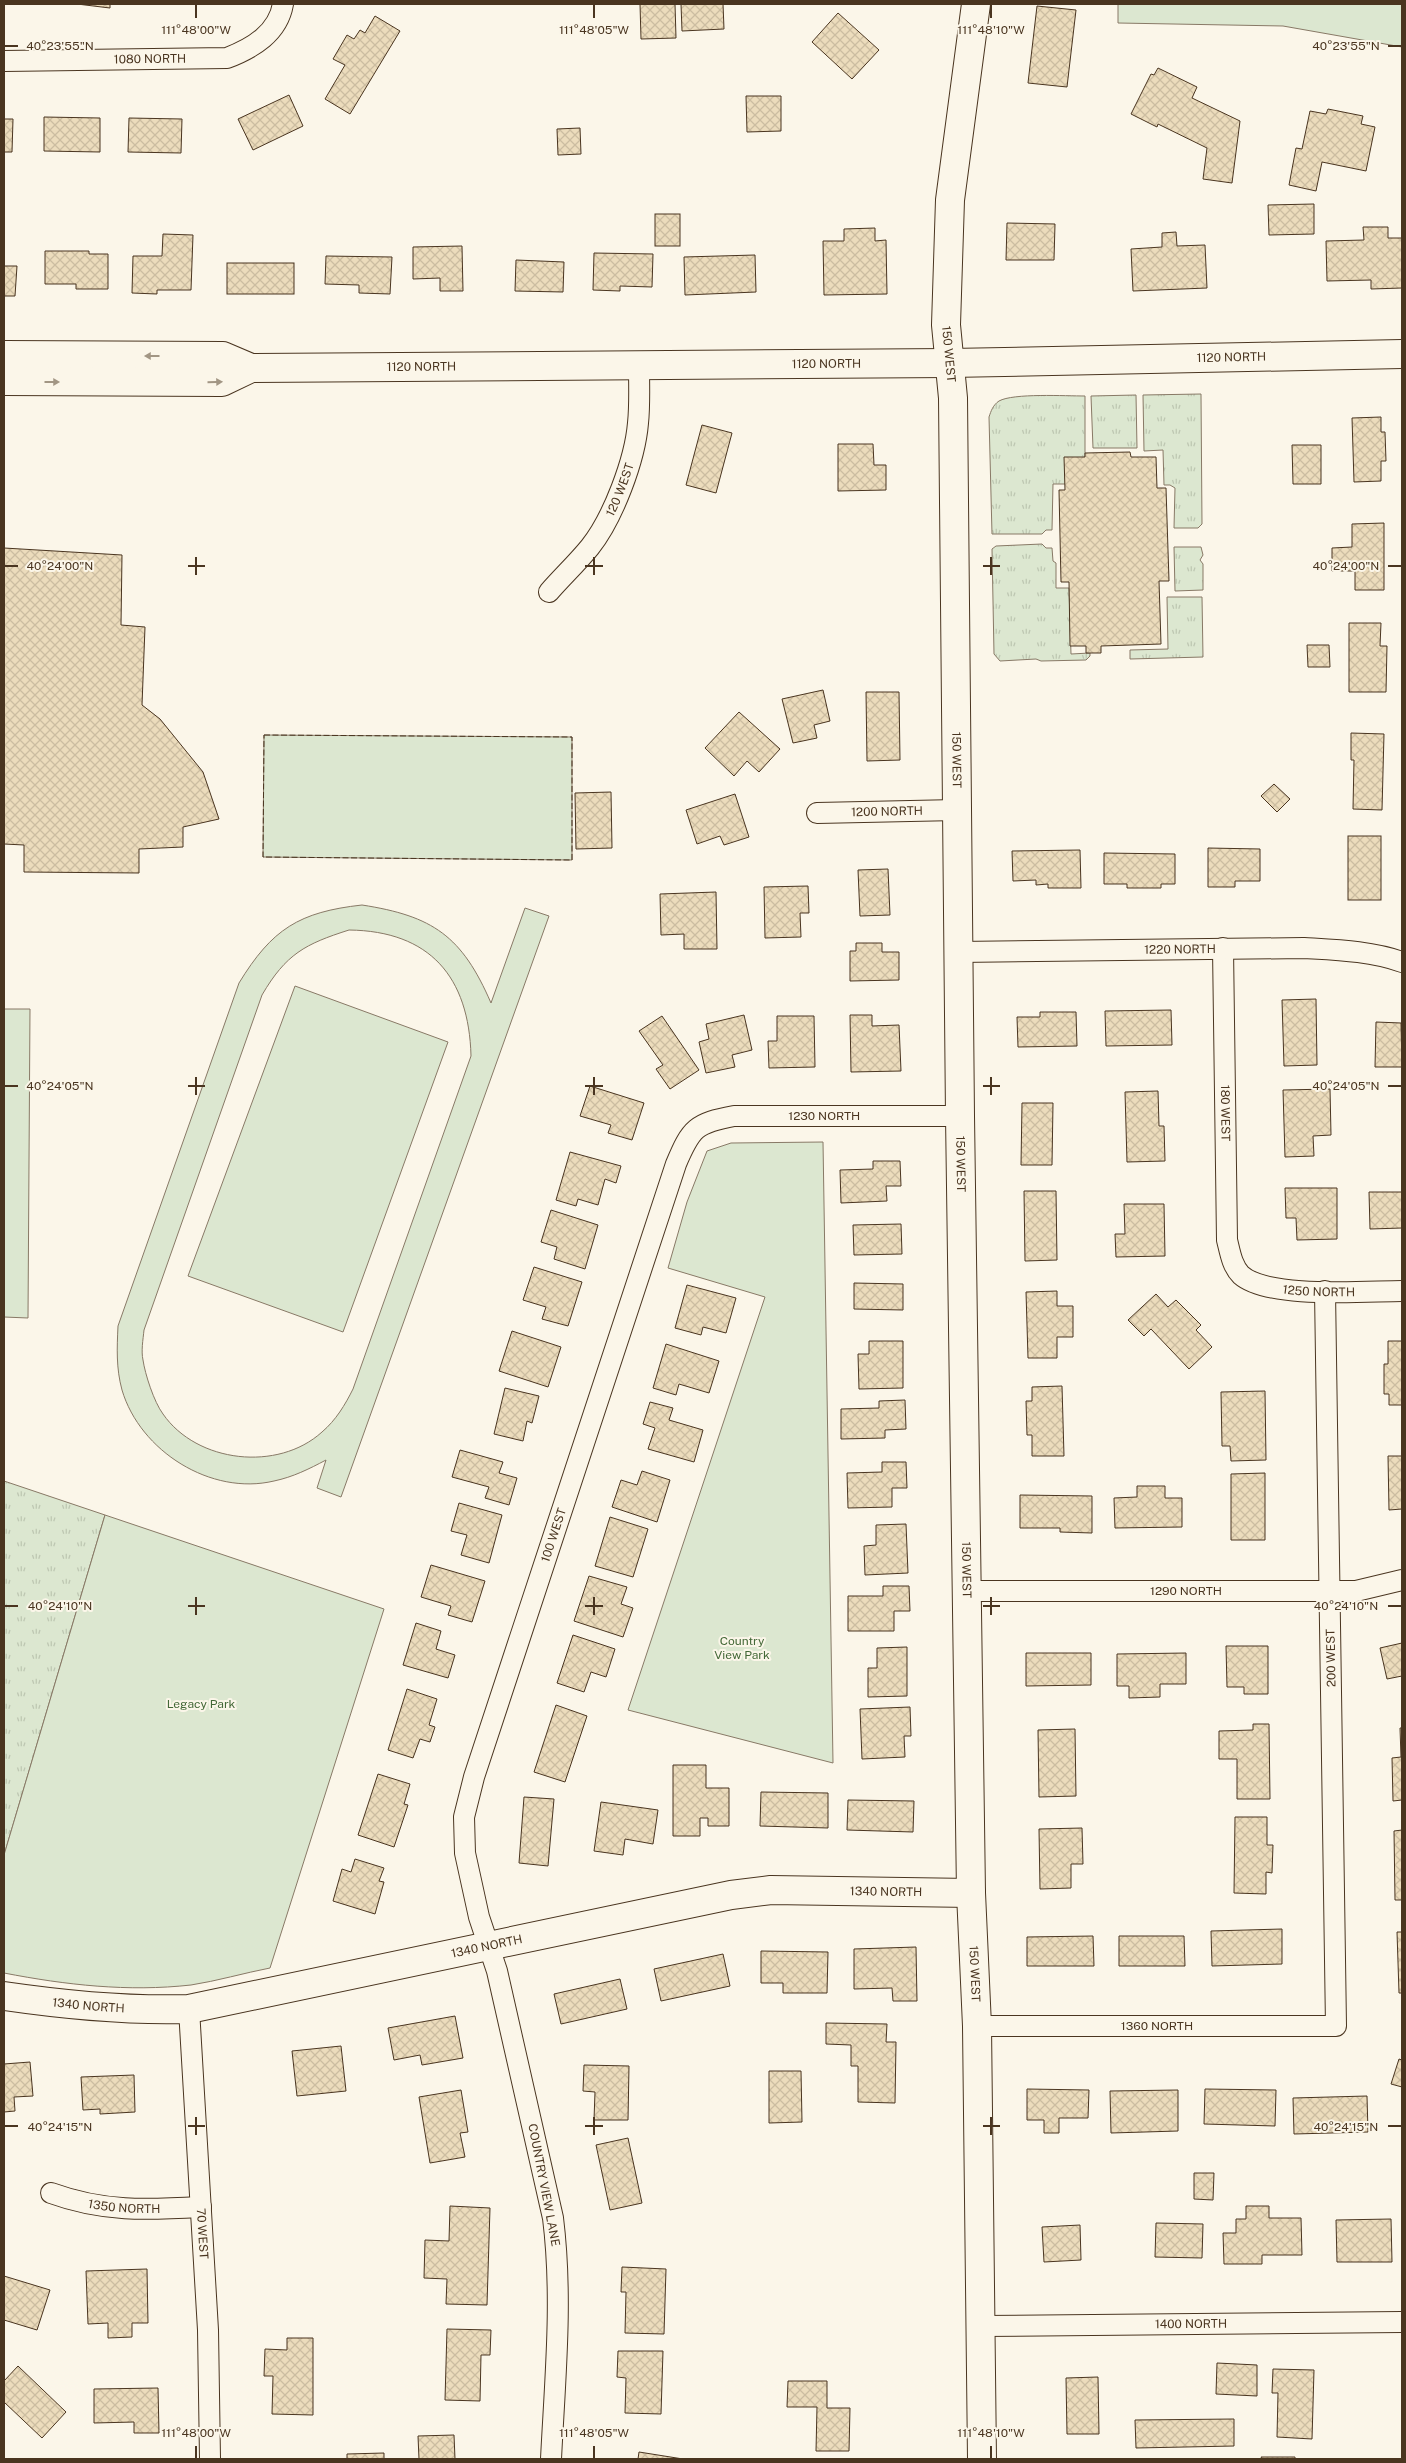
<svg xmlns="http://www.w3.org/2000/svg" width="1406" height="2463" font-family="'Public Sans',sans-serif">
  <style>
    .grass { fill: url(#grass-tufts); stroke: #887966 }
    .park { fill: #dce7d0; stroke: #887966; fill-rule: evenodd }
    .building { fill: url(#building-cross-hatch); stroke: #4a3520 }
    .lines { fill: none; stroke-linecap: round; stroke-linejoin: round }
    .street-casing { stroke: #4a3520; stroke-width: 22 }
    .secondary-casing { stroke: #4a3520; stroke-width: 30 }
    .street { stroke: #fbf6e9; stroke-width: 20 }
    .secondary { stroke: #fbf6e9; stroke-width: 28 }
    .fence { stroke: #4a3520; stroke-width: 1; stroke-dasharray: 6 2.5; stroke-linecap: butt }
    .oneway { fill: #a29684 }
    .ticks { fill: none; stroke: #4a3520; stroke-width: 2 }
    .labels { text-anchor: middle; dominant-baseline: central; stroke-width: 4; stroke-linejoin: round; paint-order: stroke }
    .street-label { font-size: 12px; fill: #4a3520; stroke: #fbf6e9 }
    .park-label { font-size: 12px; fill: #436837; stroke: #fbf6e9 }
    .ticks-label { font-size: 12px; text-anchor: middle; fill: #4a3520; stroke: #fbf6e9; stroke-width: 4; stroke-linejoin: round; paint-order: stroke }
  </style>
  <defs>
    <pattern id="grass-tufts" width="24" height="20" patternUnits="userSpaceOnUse" patternTransform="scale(1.25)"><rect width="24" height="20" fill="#dce7d0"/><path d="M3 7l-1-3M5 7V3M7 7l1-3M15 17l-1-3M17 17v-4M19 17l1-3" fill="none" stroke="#bec7b2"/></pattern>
    <pattern id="building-cross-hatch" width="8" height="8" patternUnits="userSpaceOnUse" patternTransform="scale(1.25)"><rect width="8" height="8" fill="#ecdcbc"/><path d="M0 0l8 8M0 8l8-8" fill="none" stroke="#ccbda1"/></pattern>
  </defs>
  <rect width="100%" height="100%" fill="#fbf6e9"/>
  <g class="grass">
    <path d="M1201,394l1,130 -4,4h-24l1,-40 -5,-3h-6l-1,-35 -19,1 -1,-56z"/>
    <path d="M1136,395l1,53h-44l-2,-52z"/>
    <path d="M1085,396v61l-20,27h-12l-1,46h-6l-4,4h-50l-3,-117c2,-6 4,-12 10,-16 14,-8 67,-5 86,-5z"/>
    <path d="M1042,544l4,4h6l1,13 3,2v25h13l2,66 19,-1v3l-4,4 -45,1 -5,-2 -36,2 -6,-7 -2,-105 4,-3z"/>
    <path d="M1174,547h27l2,8 -3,5 3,4v26l-28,1z"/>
    <path d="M1167,597h35l1,60 -73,2v-9l38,-1z"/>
    <path d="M4,1481l101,34 -101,340z"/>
  </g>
  <g class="park">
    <path d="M1118,4h284v43l-119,-21 -165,-3z"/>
    <path d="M264,735l308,2v123l-309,-3z"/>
    <path d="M362,905c71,11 100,31 129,98l34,-95 24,8 -208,581 -24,-9 9,-28c-17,9 -33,17 -52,21 -63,15 -134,-30 -152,-91 -6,-22 -5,-42 -4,-64l121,-343c33,-54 60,-71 123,-78zM349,930c81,1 120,47 122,126l-118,333c-8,16 -17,31 -31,43 -44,40 -125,31 -159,-18 -9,-12 -18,-40 -20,-54 -2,-9 0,-20 1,-30l118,-335c24,-41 43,-51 87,-65z"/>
    <path d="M295,986l153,56 -105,290 -155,-56z"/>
    <path d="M4,1009h26l-2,309 -24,-1z"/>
    <path d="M823,1142l10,621 -205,-53 137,-413 -97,-29 19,-66 20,-51 24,-8z"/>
    <path d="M105,1515l279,94 -114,359c-26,5 -53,13 -79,17 -63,7 -125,0 -187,-12v-118z"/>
  </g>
  <g class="building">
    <path d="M77,4h33v4z"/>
    <path d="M640,4h35l1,34 -35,1z"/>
    <path d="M681,4h42l1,25 -42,2z"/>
    <path d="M1037,6l39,4 -9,77 -39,-4z"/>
    <path d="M838,13l41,37 -27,29 -40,-37z"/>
    <path d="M375,16l25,15 -50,83 -25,-15 20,-34 -12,-6 14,-24 7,4 6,-9 5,3z"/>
    <path d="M1158,68l39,19 -5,11 48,23 -8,62 -29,-4 4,-31 -49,-24 -1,3 -26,-13 20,-40 3,1z"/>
    <path d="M289,95l14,31 -50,24 -15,-31z"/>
    <path d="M746,96h35v35l-34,1z"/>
    <path d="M1328,109l35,7 -2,8 14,3 -9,44 -44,-9 -6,29 -27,-6 7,-37 6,1 8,-38 16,3z"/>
    <path d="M44,117l56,1v34l-56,-1z"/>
    <path d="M129,118l53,1 -1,34 -53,-1z"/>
    <path d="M4,119h9l-1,33h-8z"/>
    <path d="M580,128l1,26 -23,1 -1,-26z"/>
    <path d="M1314,204v30l-45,1 -1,-30z"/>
    <rect x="655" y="214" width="25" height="32"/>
    <path d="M1007,223l48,1 -1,36h-48z"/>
    <path d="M1363,227h25v11h14v50l-31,1v-9l-44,1 -1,-40 38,-1z"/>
    <path d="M875,228v13l11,-1 1,54 -63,1 -1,-54h21v-12z"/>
    <path d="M1176,232l1,14 28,-1 2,43 -74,3 -2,-42 31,-2v-14z"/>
    <path d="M163,234l30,1 -2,55h-34v4l-25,-1 1,-37h29z"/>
    <path d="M462,246l1,45h-23v-13l-27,1v-32z"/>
    <path d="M45,251h44v3h19v35h-32v-5h-31z"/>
    <path d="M594,253l59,1 -1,33 -32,-1v5l-27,-1z"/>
    <path d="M755,255l1,37 -71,3 -1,-38z"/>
    <path d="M326,256l66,1 -2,37 -31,-1v-8l-34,-1z"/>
    <path d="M516,260l48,2 -1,30 -48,-1z"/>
    <rect x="227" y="263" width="67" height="31"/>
    <path d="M4,266h13l-2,30h-11z"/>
    <path d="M1381,417v15h4l1,29h-5v20l-27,1 -2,-64z"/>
    <path d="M702,425l30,8 -16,60 -30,-8z"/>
    <path d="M838,444h35l1,21h12v25l-48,1z"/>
    <path d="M1292,445h29v39h-28z"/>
    <path d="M1130,452l1,5h25l1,31h9l3,93h-10l2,63 -60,2v7h-15v-7h-16l-1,-64h-8l-2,-92h6l-1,-33h21v-4z"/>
    <path d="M1384,523v67h-29v-19h-23v-23l20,-1v-23z"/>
    <path d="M4,548l118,7 -1,70 24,2 -3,78 18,14 43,53 16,47 -36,8v20l-44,2v24l-115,-1v-27l-20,-1z"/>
    <path d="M1349,623h32l-1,23h7l-1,46h-37z"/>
    <path d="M1307,645h22l1,22h-22z"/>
    <path d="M823,690l7,31 -16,4 3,13 -24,5 -11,-44z"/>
    <path d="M866,692h33l1,68 -33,1z"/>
    <path d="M739,712l41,37 -21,23 -12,-11 -13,15 -29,-28z"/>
    <path d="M1351,733l33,1 -2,76 -29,-1 1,-49h-3z"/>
    <path d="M1274,784l16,15 -13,13 -16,-16z"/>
    <path d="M611,792l1,56 -36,1 -1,-56z"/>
    <path d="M735,794l14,43 -25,8 -4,-9 -23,8 -11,-34z"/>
    <rect x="1348" y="836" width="33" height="64"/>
    <path d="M1208,848l52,1v32h-25v6h-27z"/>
    <path d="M1080,850l1,38h-33v-4l-12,1v-5l-23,1 -1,-30z"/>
    <path d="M1104,853l71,1v30h-14v4h-34v-4h-23z"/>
    <path d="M888,869l2,46 -30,1 -2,-46z"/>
    <path d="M808,886l1,27h-9l1,24 -36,1 -1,-51z"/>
    <path d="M716,892l1,57h-33v-15l-23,1 -1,-41z"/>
    <path d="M856,943h26v9h17v28l-49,1v-30h6z"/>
    <path d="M1316,999l1,66 -33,1 -2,-66z"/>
    <path d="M1171,1010l1,35 -66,1 -1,-35z"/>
    <path d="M1040,1012h36l1,34 -59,1 -1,-30h23z"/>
    <path d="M744,1015l8,35 -20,5 3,12 -29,6 -7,-31 10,-3 -3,-15z"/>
    <path d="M850,1015h22v11l27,-1 2,46 -50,1z"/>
    <path d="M662,1016l37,54 -29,19 -14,-20 7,-4 -24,-34z"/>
    <path d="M777,1016h37l1,51 -46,1 -1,-27h9z"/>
    <path d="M1376,1022l25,1 1,44h-27z"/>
    <path d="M590,1086l54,17 -12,37 -24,-7 3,-8 -31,-9z"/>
    <path d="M1330,1089l1,46 -18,1 1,20 -29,1 -2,-67z"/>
    <path d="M1158,1091l1,35h5l1,35 -38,1 -2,-70z"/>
    <path d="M1022,1103h31l-1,62h-31z"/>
    <path d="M570,1152l51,14 -5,17 -11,-4 -7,26 -20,-6 -2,7 -20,-6z"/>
    <path d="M873,1161h27l1,25h-15l1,15 -46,2 -1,-33 33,-1z"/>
    <path d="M1285,1188h52v51l-40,1 -1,-22h-10z"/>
    <path d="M1024,1191h32l1,69 -32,1z"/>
    <path d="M1369,1192h33v36l-32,1z"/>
    <path d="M1124,1204h40l1,52 -49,1 -1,-23h10z"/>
    <path d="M551,1210l47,15 -13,44 -31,-10 3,-12 -16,-5z"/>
    <path d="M901,1224l1,30 -48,1 -1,-30z"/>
    <path d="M534,1267l48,15 -14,44 -26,-7 4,-12 -23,-7z"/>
    <path d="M854,1283l49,1v26l-49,-1z"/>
    <path d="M687,1285l49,13 -10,35 -23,-6 -2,8 -26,-7z"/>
    <path d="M1057,1291v15h16v31h-16v21h-29l-2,-66z"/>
    <path d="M1156,1294l12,13 8,-7 25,25 -5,5 16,17 -23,22 -38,-40 -7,7 -16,-16z"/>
    <path d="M512,1331l49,16 -13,40 -49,-16z"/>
    <path d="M869,1341h34v47l-44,1 -1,-35h11z"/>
    <path d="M1388,1341h14v64h-13v-11h-5v-30h4z"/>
    <path d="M666,1344l53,17 -10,32 -30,-9 -3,11 -23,-7z"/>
    <path d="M1062,1386l2,70h-32v-21h-5l-1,-34h6v-14z"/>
    <path d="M505,1388l34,8 -7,27 -5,-2 -4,20 -29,-7z"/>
    <path d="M1265,1391l1,69 -35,1 -1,-15h-8l-1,-54z"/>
    <path d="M905,1400l1,29 -21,1v8l-44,1v-30l38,-1v-7z"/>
    <path d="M650,1402l23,6 -4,12 34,10 -9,32 -46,-13 7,-21 -12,-4z"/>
    <path d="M460,1450l43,12 -4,11 18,5 -8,27 -24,-7 4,-11 -37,-10z"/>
    <path d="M1388,1456h14v53l-13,1z"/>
    <path d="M882,1462h24l1,26h-15v19l-44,1 -1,-35 35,-1z"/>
    <path d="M642,1471l28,9 -13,42 -45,-15 9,-27 16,5z"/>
    <path d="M1265,1473v67h-34v-66z"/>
    <path d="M1137,1486h28v12h17v29l-67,1 -1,-30 23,-1z"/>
    <path d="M1020,1495l72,1v37l-32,-1v-4h-40z"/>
    <path d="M459,1503l43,12 -13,48 -28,-8 6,-20 -16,-4z"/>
    <path d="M610,1517l38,12 -15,48 -38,-11z"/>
    <path d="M906,1524l2,49 -43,2 -1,-29 12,-1v-20z"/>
    <path d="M431,1565l54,16 -13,41 -24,-7 3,-9 -30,-9z"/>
    <path d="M589,1576l38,11 -6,17 12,4 -10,29 -49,-16z"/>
    <path d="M883,1586h26l1,25h-16v20h-46v-35h35z"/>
    <path d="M416,1623l25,8 -5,18 19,6 -7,23 -45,-13z"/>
    <path d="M573,1635l42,14 -9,28 -15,-5 -7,20 -27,-9z"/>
    <path d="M1402,1643v33l-15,3 -7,-31z"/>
    <path d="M1226,1646h42v48h-24v-7h-17z"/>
    <path d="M907,1647v49l-39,1v-29h9v-20z"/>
    <path d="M1026,1653h65v32l-65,1z"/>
    <path d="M1186,1653v31h-26v13l-31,1v-12h-12v-32z"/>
    <path d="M407,1689l30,10 -8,26 6,2 -5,15 -10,-3 -7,19 -25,-8z"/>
    <path d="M556,1705l31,11 -22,66 -31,-10z"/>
    <path d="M910,1707l1,29h-7l1,21 -43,2 -2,-50z"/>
    <path d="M1253,1724h16l1,75h-33v-40h-18v-28l34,-1z"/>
    <path d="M1400,1728h2v72l-9,1 -1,-43 9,-1z"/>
    <path d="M1075,1729l1,67 -37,1 -1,-67z"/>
    <path d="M673,1765h33v23h23v38h-21v-8h-8v18h-27z"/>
    <path d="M378,1774l32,10 -6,20 4,1 -14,42 -36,-12z"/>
    <path d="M761,1792l67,1v35l-68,-2z"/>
    <path d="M524,1797l30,2 -6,67 -29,-3z"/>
    <path d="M848,1800l66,1 -1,31 -66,-2z"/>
    <path d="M601,1802l57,8 -5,34 -28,-5 -2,16 -29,-4z"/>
    <path d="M1235,1817h32v28h6l-1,28 -6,-1v22l-32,-1z"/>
    <path d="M1082,1828l1,36h-12v24l-31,1 -1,-60z"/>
    <path d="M1402,1830v70h-7l-1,-69z"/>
    <path d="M355,1859l29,9 -5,13 5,1 -9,32 -42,-13 9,-32 9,3z"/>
    <path d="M1282,1929v35l-70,2 -1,-35z"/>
    <path d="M1397,1932h5v61h-3z"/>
    <path d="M1093,1936l1,30h-67v-29z"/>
    <path d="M1119,1936h65l1,30h-66z"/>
    <path d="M916,1947l1,54h-24l-1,-13 -38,1v-40z"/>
    <path d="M761,1951l67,1 -1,41h-44v-10h-22z"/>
    <path d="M723,1954l7,32 -69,15 -7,-32z"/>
    <path d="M620,1979l7,30 -66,15 -7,-30z"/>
    <path d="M455,2016l8,42 -41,7 -2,-10 -26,5 -6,-32z"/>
    <path d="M826,2023l61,1 -1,18h10l-1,61 -37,-1v-36h-7v-21l-25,-1z"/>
    <path d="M341,2046l5,45 -49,5 -5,-45z"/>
    <path d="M1399,2059l3,1v27l-11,-3z"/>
    <path d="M30,2062l3,34 -19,1 1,14 -11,1v-48z"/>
    <path d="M584,2065l45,1 -1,54h-34l1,-28 -12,-1z"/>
    <path d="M769,2071h32l1,51 -33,1z"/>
    <path d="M134,2075l1,37 -35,2v-5l-17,1 -2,-33z"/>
    <path d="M1027,2089l62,1 -1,28h-29v15h-15v-13h-17z"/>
    <path d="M1205,2089l71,1 -1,36 -71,-2z"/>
    <path d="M461,2090l7,42 -8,1 5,24 -35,6 -11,-66z"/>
    <path d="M1178,2090v41l-67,2 -1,-42z"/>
    <path d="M1367,2096l1,36 -74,2 -1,-36z"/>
    <path d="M628,2138l14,65 -32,7 -14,-65z"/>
    <path d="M1194,2173h20l-1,27 -19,-1z"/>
    <path d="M450,2206l40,2 -3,97 -41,-1 1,-25 -23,-1 1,-38 24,1z"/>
    <path d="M1246,2206h23v12h32l1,37h-40v9h-38l-1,-31h13v-14h10z"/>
    <path d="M1391,2219l1,43h-55l-1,-42z"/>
    <path d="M1156,2223l47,1 -1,34 -47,-1z"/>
    <path d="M1080,2225l1,35 -37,2 -2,-35z"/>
    <path d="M622,2267l44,2 -2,65 -39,-1 1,-41h-5z"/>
    <path d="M147,2269l1,54h-16v14l-24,1v-15l-20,1 -2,-53z"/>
    <path d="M4,2276l46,14 -13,40 -33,-10z"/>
    <path d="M447,2329l44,1 -1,25h-9l-1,46 -35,-1z"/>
    <path d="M287,2338h26v77l-41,-1 1,-38h-9l1,-27 22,1z"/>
    <path d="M618,2351h45l-2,63 -36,-1 1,-35 -9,-1z"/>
    <path d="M1217,2363l40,2v31l-41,-2z"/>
    <path d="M18,2366l48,46 -24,26 -38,-36v-21z"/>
    <path d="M1273,2369l41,1 -2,69 -35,-2 1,-44h-6z"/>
    <path d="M1098,2377l1,57h-32l-1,-56z"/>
    <path d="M788,2381h39v27h23l-1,43h-33l1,-44h-30z"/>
    <path d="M158,2388l1,45h-25v-11l-40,1v-34z"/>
    <path d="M1234,2419v27l-98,2 -1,-28z"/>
    <path d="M454,2435l1,24h-36l-1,-23z"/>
    <path d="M639,2452l44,7h-45z"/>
    <path d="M384,2453v6h-37v-5z"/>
    <path d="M1261,2457h34v2h-33z"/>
  </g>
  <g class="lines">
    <g class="street-casing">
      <g id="street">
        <path id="s1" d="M4,61l223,-3c26,-10 51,-25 56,-54"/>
        <path id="s2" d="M549,592c13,-15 28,-29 41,-45 23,-29 45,-87 48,-124 2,-18 1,-38 1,-57"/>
        <path id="s3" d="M817,813l140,-3"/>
        <path id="s4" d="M1223,948l4,292c3,12 5,26 14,35 27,24 124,16 161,16"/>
        <path id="s5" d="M958,952l346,-4c33,2 67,3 98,14"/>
        <path id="s6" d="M967,1591h389l46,-11"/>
        <path id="s7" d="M189,2009l19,321 2,129"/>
        <path id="s8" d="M977,2026h359l-11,-735"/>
        <path id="s9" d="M51,2193c52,19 95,17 150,14"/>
        <path id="s10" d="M981,2326l421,-4"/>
        <path id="s11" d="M551,2459c4,-80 12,-161 2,-241l-56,-247 -18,-54 -14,-64 -1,-36 10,-40 202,-613c15,-36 20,-41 58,-48h226"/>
      </g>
    </g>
    <g class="secondary-casing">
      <g id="secondary">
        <path id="s12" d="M976,4l-26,196 -4,125 7,73 7,718 11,777 6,133 5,433"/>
        <path id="s13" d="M4,355l219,1 28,12 699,-5 452,-9"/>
        <path d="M4,381l218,1 29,-14"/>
        <path id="s14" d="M4,1996c62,9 123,15 185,13l542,-114 40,-5 200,3"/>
      </g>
    </g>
    <use href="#street" class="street"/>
    <use href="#secondary" class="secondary"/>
    <path class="fence" d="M264,735l308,2v123l-309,-3z"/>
  </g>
  <defs><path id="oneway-solid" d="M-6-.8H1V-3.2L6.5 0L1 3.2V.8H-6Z" transform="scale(1.25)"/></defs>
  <g class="oneway">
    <use href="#oneway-solid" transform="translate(152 356) rotate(-180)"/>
    <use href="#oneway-solid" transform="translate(52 382)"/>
    <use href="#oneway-solid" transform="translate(215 382) rotate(-2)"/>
  </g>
  <path class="ticks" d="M196,5v13M594,5v13M991,5v13M5,46h13M1388,46h13M196,557v18M594,557v18M991,557v18M5,566h13M188,566h17M585,566h18M983,566h17M1388,566h13M196,1077v18M594,1077v18M991,1077v18M5,1086h13M188,1086h17M585,1086h18M983,1086h17M1388,1086h13M196,1597v18M594,1597v18M991,1597v18M5,1606h13M188,1606h17M585,1606h18M983,1606h17M1388,1606h13M196,2117v18M594,2117v18M991,2117v18M5,2126h13M188,2126h17M585,2126h18M983,2126h17M1388,2126h13M196,2446v12M594,2446v12M991,2446v12"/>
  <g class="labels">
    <g class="street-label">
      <text stroke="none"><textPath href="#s1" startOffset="146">1080 NORTH</textPath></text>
      <text stroke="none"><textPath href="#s12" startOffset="352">150 WEST</textPath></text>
      <text stroke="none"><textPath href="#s13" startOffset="1230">1120 NORTH</textPath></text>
      <text stroke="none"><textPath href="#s13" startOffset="825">1120 NORTH</textPath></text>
      <text stroke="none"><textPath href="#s13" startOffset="420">1120 NORTH</textPath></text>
      <text stroke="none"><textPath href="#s2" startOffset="126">120 WEST</textPath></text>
      <text stroke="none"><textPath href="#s12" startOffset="758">150 WEST</textPath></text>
      <text stroke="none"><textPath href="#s3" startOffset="70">1200 NORTH</textPath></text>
      <text stroke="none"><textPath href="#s5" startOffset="222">1220 NORTH</textPath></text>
      <text stroke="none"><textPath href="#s4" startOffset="165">180 WEST</textPath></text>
      <text stroke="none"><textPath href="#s11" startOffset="1511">1230 NORTH</textPath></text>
      <text stroke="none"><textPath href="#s12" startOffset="1162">150 WEST</textPath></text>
      <text stroke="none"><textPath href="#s4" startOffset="411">1250 NORTH</textPath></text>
      <text stroke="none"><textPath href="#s11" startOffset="949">100 WEST</textPath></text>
      <text stroke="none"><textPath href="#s12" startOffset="1568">150 WEST</textPath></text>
      <text stroke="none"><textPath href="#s6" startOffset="219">1290 NORTH</textPath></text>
      <text transform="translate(1331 1658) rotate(-91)">200 WEST</text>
      <text stroke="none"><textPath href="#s14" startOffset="895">1340 NORTH</textPath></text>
      <text stroke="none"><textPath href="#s14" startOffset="490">1340 NORTH</textPath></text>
      <text stroke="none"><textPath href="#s12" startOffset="1972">150 WEST</textPath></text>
      <text stroke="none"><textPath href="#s14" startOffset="85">1340 NORTH</textPath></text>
      <text stroke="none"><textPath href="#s8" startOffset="180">1360 NORTH</textPath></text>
      <text transform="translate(544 2185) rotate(79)">COUNTRY VIEW LANE</text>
      <text stroke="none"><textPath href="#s9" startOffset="75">1350 NORTH</textPath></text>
      <text stroke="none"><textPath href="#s7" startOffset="225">70 WEST</textPath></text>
      <text stroke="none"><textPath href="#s10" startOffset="210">1400 NORTH</textPath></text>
    </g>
    <g class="park-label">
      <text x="742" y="1641">Country<tspan x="742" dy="14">View Park</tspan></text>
      <text x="201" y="1704">Legacy Park</text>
    </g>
  </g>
  <g class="ticks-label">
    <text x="196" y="34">111°48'00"W</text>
    <text x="594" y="34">111°48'05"W</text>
    <text x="991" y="34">111°48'10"W</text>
    <text x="1346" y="50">40°23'55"N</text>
    <text x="60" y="50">40°23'55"N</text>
    <text x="1346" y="570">40°24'00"N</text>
    <text x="60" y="570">40°24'00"N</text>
    <text x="1346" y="1090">40°24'05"N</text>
    <text x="60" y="1090">40°24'05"N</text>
    <text x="1346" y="1610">40°24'10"N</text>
    <text x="60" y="1610">40°24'10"N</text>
    <text x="1346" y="2131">40°24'15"N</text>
    <text x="60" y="2131">40°24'15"N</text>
    <text x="196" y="2437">111°48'00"W</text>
    <text x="594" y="2437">111°48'05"W</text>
    <text x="991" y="2437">111°48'10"W</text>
  </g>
  <rect width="1406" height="2463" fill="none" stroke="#4a3520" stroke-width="10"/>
</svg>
